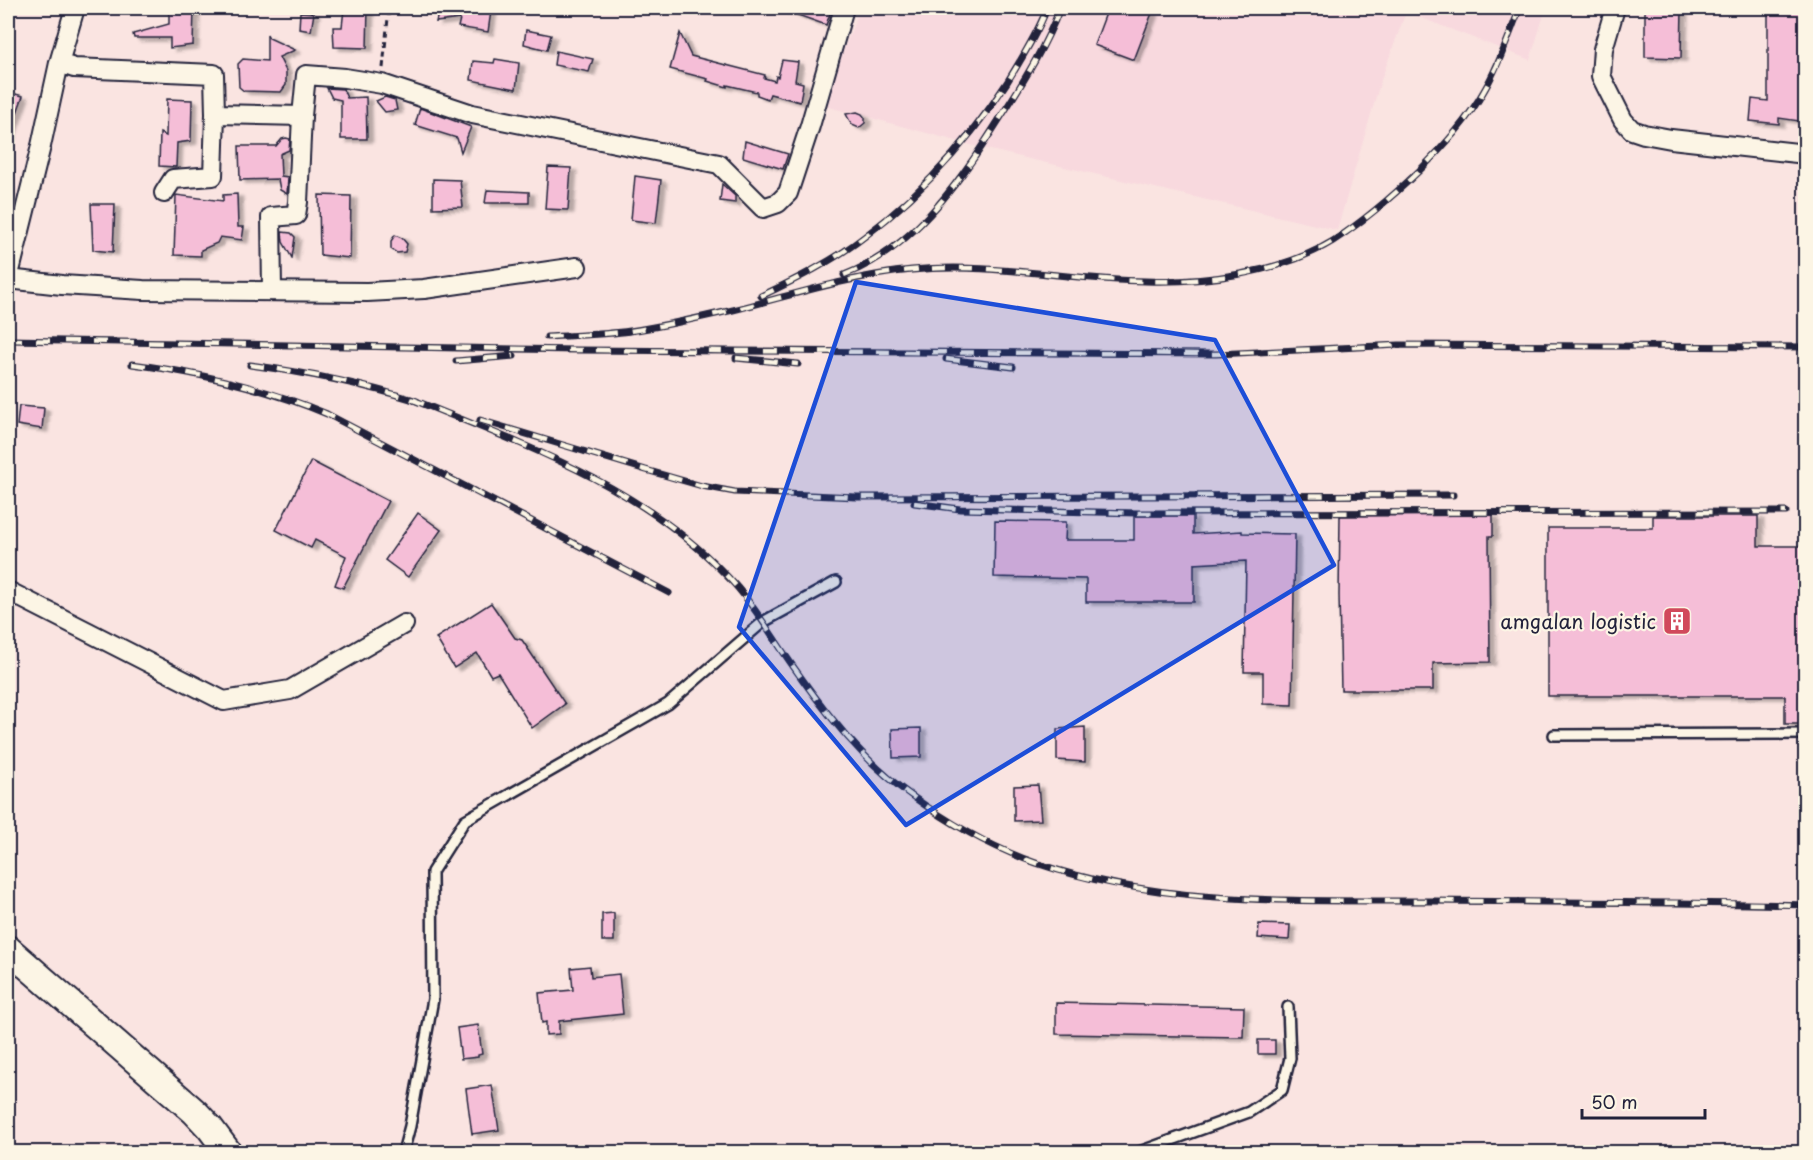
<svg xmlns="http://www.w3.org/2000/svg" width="1813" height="1160" font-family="'Playpen Sans',sans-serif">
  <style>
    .built { fill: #f8d9de }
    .building { fill: #f5bed7; stroke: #22223b; stroke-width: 1.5; filter: url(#shadow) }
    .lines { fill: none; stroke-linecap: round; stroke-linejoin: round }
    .lane-casing { stroke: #22223b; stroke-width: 14 }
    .street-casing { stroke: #22223b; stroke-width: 22 }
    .secondary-casing { stroke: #22223b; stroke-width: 30 }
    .path { stroke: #22223b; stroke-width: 3; stroke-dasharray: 6 4.5; stroke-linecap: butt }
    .lane { stroke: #fcf5e5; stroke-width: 9 }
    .street { stroke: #fcf5e5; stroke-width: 18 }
    .secondary { stroke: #fcf5e5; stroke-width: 26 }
    .rail-casing { stroke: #22223b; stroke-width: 7 }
    .rail { stroke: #fcf5e5; stroke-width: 4.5; stroke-dasharray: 14; stroke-linecap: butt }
    .marked { fill: #1d4ed8; fill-opacity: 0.2; stroke: #1d4ed8; stroke-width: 4.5; stroke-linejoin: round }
    .labels { text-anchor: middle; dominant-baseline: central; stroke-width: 4.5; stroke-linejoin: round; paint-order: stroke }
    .poi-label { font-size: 20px; fill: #22223b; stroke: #fcf5e5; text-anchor: end }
  </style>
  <defs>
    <filter id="shadow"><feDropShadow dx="5.5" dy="3" stdDeviation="1.5" flood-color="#0004"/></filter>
  </defs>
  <rect width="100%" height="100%" fill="#fae4e1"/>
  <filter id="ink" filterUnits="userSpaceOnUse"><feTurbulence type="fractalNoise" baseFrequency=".0167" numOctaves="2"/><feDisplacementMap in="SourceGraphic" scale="12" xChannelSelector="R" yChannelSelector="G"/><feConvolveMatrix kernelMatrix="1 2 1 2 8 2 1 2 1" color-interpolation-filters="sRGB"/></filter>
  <g filter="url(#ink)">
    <path class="built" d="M860,8h686l-16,52 -124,-48 -25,68 -44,150 -355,-82 -107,-29 -16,-7 -5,2 -32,-9z"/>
    <g class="building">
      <path d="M169,8h25l-1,37 -23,3v-10h-36l-1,-4 36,-10z"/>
      <path d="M368,8l-1,40 -33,-1 -1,-20h9l2,-18z"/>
      <path d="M439,8h45v2l7,1 -3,21 -30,-5 2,-8 -24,3z"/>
      <path d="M782,8h50l-6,17 -45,-16z"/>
      <path d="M1108,8h28l16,5 -18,47 -40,-15z"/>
      <path d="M1645,8h37l-1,50 -36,-1z"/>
      <path d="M1768,8h35v95l3,1v18l-27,-4v6l-29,-3 2,-22 16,2z"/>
      <path d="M300,12l14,1 -3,18 -12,-2z"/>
      <path d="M526,30l25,5 -4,15 -23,-6z"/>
      <path d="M680,33l11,23 74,19 -1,3 11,3 1,-5 2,1 4,-17 16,2 -3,19 8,2 -3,19 -30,-8 -2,5 -11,-4v-3l-30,-7v2l-20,-6 1,-2 -38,-10z"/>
      <path d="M267,34l2,4 26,12 -16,7 7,14v14l-5,7 -37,-1 -5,-4 -1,-23 5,-5 24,2z"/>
      <path d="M556,51l37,8 -4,13 -35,-7z"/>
      <path d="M495,59l24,4 -3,26 -45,-9 2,-19 21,2z"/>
      <path d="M327,88l16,1 4,9 19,-1 1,42h-26v-39l-9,-2z"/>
      <path d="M8,92l15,4 -14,39h-1z"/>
      <path d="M385,97l10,3 2,10 -12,2 -9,-11z"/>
      <path d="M167,99l25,1 -1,41 -14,2 -1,24 -17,-1 1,-33 6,3z"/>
      <path d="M420,108l51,19 -10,25 -4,-14 -42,-13z"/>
      <path d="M857,112l5,2 3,4v5l-6,5 -7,-3 -6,-11z"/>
      <path d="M286,138l4,1 -1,11 -9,4 1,22 7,1 -1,17 -7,-4 -2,-11 -38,1 -1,-34h37l6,-7z"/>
      <path d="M745,141l43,13 -5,15 -40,-12z"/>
      <path d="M548,167l23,1 -3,42 -23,-1z"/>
      <path d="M635,176l26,4 -5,43 -25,-3z"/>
      <path d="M433,179l27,1 3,27 -30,1z"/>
      <path d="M722,184l13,12v7l-15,-2z"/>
      <path d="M487,190l42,2v11h-44z"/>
      <path d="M237,194l1,33h6l-2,13 -22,-3 -3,6 -16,7v6l-27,-1 2,-60 47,6v-6z"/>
      <path d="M319,195l32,1 -1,62 -30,-3z"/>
      <path d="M91,204h24l-2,48 -20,-2z"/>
      <path d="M282,232l9,1 4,4 -3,21 -9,-16z"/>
      <path d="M395,235l7,3 5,6 -2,8 -8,1 -6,-4v-8z"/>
      <path d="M19,406l25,2 -2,21 -25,-4z"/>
      <path d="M311,461l77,40 -45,87 -8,-3 11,-29 -31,-16 -4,8 -35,-18z"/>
      <path d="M418,513l23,17 -33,47 -23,-17z"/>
      <path d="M1493,515v21h-4l1,126 -57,1v27h-92l-2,-95 1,-79z"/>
      <path d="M1134,516h59v18l49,-3v2l53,1 -3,171 -29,-1v-32h-19l2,-111 -52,3v38h-108v-23l-92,-2 1,-56 71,1 -1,18h69z"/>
      <path d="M1653,516h105v30h48v178h-21v-28h-237v-168h105z"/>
      <path d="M491,603l24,35 7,2 43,64 -33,24 -34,-55 -7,3 -14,-23 -23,15 -18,-30z"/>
      <path d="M1085,727v35l-28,-2v-31z"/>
      <path d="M921,728v29l-28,1 -1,-29z"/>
      <path d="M1038,785l3,35 -27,1v-35z"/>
      <path d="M614,913v28h-12v-27z"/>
      <path d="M1259,924l31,1 -1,15 -31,-2z"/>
      <path d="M590,966l1,11 28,-3 4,40 -64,7v13l-13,1v-13l-4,1 -3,-30 34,-3 -2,-22z"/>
      <path d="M1056,1003l188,4 -1,30 -187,-3z"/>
      <path d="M478,1025l4,29 -4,1v2l-17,2 -4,-31z"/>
      <rect x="1258" y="1040" width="17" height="14"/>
      <path d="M492,1085l7,45 -27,4 -6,-45z"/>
    </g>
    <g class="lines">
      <g class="lane-casing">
        <g id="lane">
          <path d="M1554,735l252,-1"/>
          <path d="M403,1152l7,-26 23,-127 -1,-127 33,-52 203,-116 95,-82 73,-40"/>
          <path d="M1139,1152l110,-40 33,-22 8,-32 -2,-51"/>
        </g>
      </g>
      <g class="street-casing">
        <g id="street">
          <path d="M1615,8l-12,41 -2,27 22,44 9,10 12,4 27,5 135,15"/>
          <path d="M59,63l15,5 140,6 1,40 87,2"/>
          <path d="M164,193l9,-14 40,-3 2,-62"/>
          <path d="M8,279l54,6 81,5 224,2 57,-3 153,-22"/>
          <path d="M8,279l33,-133 18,-83 16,-55"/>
          <path d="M272,290l-1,-73 25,-2 2,-13 4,-86 4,-41 39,3 37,6 90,30 247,50 44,44 15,-5 10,-10 22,-67 34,-118"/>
          <path d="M8,591l216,110 66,-11 114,-66"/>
        </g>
      </g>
      <g class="secondary-casing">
        <path id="secondary" d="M8,949l187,163 15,16 18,24"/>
      </g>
      <path class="path" d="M383,68l6,-60"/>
      <use href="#lane" class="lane"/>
      <use href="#street" class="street"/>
      <use href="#secondary" class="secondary"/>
      <g class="rail-casing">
        <g id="rail">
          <path d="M844,275c74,-28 120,-100 160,-163 21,-33 42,-67 56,-104"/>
          <path d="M761,296c36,-17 72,-35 103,-59 64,-48 119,-111 159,-181 9,-16 18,-31 24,-48"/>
          <path d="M547,337c27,-2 55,-2 83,-6 34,-5 69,-13 103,-21 60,-15 117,-34 179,-40 77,-8 155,10 233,11 59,2 136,-8 188,-40 31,-20 60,-45 86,-70 25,-25 49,-51 66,-82 15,-26 24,-54 35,-81"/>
          <path d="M8,340l569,10 639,4 183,-9 407,2"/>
          <path d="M736,358l62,6"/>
          <path d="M946,359l67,8"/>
          <path d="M456,361l58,-5"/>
          <path d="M132,364c68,9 132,23 195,50l342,179"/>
          <path d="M250,365c60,8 109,18 167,36"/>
          <path d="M411,399c111,45 229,86 314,175 28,28 47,63 70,95 33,47 70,94 117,127 37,27 81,52 124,67 128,44 266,37 399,38 123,1 247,1 371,4"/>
          <path d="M480,420l166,50 56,16 33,6 122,5 596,-2"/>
          <path d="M914,503l46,6 178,4 648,-1"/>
        </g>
      </g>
      <use href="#rail" class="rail"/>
    </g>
  </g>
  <path class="marked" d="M856,282l359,58 119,225 -428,260 -167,-198z"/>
  <defs>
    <g id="building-square" transform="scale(1.5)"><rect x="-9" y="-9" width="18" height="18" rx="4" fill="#d1495b" stroke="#fcf5e5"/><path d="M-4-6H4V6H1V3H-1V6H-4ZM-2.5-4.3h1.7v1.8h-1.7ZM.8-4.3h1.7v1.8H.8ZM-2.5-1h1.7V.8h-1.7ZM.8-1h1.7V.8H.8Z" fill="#fff"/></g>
  </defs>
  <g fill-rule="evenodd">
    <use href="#building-square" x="1677" y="621"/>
  </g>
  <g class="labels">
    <g class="poi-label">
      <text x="1656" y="621">amgalan logistic</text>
    </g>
  </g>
  <rect width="1813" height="1160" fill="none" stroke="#fcf5e5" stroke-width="30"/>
  <rect x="15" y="15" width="1783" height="1130" fill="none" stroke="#22223b" stroke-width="2" filter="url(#ink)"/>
  <path d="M1582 1109v9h123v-9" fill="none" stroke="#22223b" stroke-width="3"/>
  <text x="1591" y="1109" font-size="18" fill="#22223b" stroke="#fcf5e5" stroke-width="4.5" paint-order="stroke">50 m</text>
</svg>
